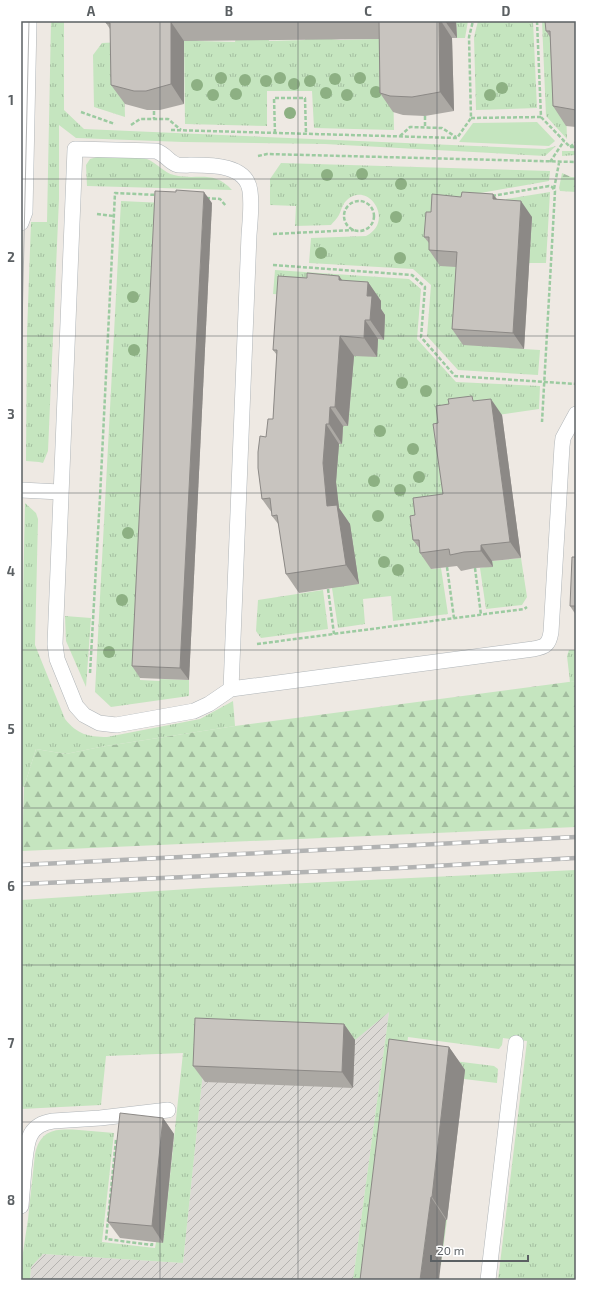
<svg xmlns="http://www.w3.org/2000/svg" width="597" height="1301" font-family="'Exo 2',sans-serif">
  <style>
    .industrial { fill: url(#industrial-furrows) }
    .grass { fill: url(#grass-tufts) }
    .forest { fill: url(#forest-firs) }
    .green { fill: #c5e5bf }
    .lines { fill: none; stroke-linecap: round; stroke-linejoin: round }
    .lane-casing { stroke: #b0b5b8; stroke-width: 16 }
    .path { stroke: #9ccba1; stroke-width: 2.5; stroke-dasharray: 4 2; stroke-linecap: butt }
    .lane { stroke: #fff; stroke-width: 15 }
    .tram { stroke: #b2b3b3; stroke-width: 1 }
    .rail-casing { stroke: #b2b3b3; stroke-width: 4.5 }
    .rail { stroke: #fff; stroke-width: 3; stroke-dasharray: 9; stroke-linecap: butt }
    .tree { fill: #8db083 }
    .wall { fill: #aca9a4 }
    .shaded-wall { fill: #8c8986 }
    .building { fill: #c8c4bf; stroke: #8c8986 }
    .grid { fill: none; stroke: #5b6063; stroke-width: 1; stroke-opacity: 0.55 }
    .neatline { fill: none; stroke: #5b6063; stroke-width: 1.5 }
    .grid-label { font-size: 13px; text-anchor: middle; font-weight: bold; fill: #5b6063 }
  </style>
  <defs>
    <pattern id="industrial-furrows" width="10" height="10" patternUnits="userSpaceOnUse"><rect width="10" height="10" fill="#dcd9d5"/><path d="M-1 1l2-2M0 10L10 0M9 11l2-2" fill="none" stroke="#b5b3b0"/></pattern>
    <pattern id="grass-tufts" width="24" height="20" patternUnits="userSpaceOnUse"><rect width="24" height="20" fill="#c5e5bf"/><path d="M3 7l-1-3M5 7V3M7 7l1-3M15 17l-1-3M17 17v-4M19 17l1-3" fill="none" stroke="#a3bd9f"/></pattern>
    <pattern id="forest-firs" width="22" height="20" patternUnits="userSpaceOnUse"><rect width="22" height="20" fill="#c5e5bf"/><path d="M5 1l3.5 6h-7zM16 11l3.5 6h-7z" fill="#a3bd9f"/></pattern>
  </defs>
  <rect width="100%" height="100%" fill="#eee9e3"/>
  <path class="industrial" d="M389,1012l-36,268h-323l1,-13 12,-13 140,9 24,-229z"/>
  <g class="grass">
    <path d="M51,21h13v89l20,19 461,20 11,-3 -11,10 -220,-12 -142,-2 -107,-4 -17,-13v74l-11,252 -5,12 -4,-1 -13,-1 1,-128 4,-111h16z"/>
    <path d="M456,21h12l-3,17h-8z"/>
    <path d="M478,21h55l4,87 -61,2 -2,-73z"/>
    <path d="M542,21h16l6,29 3,89 -21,-23z"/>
    <path d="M392,34l2,96 -80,-2 -2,-37h-45v35l-82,-2 -1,-87 15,4 36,1 1,-6h32l1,5 36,-1 1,-4 34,4 36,-1z"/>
    <path d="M123,42l2,75 -31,-10 -1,-52 9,-12z"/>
    <path d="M562,151h14v4l-14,1z"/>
    <path d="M101,156c12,1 36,-1 46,3 10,4 17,14 27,16 23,6 39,-6 58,15l-145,-4 -1,-21 4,-6z"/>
    <path d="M281,163l269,8 -1,10 -74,13 -2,74 51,81 16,1 -2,25 -80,-5 -31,-34 4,-51 -18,-16 -104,-6 2,-25 55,-2c29,-15 3,-54 -18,-37 -6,5 -6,10 -9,16 -2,4 -6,7 -8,10l-36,1 1,-20 -26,-1v-26z"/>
    <path d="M550,192l-4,71h-17l3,-46 -28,-2 2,-16z"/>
    <path d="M121,201l43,2 -24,477 20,1v-2l29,1v16l-78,11 -16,-15z"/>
    <path d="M275,270l134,9 12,10 -4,50 39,43 84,4 -1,23 -55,8 -35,59 -18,93 10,-1 7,46 -55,7 -2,-25 -28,3 2,25 -27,4 -6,-40 8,-63 -5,-27 2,-55 6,-17h5l3,-36 -7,-35 34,-16 5,1 -62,-43 -48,-3z"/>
    <path d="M25,503l11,10 2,6 -3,126 30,74c12,15 23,18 42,18l93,-18 33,-18 2,25 -135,21 -34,7 -30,-5 -12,38 -3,-1v-95z"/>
    <path d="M521,558l6,39 -5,8 -36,4 -6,-41 12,-2v-5z"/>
    <path d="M323,590l5,39 -67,9 -5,-7 2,-31z"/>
    <path d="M65,616l26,2 -5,69 -20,-46z"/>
    <path d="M569,650h7v31l-6,1 -3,-26z"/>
    <path d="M576,870v410h-78l29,-239 -24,-3 -1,7 -3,4 -91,-12 -2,18 88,11 4,3 -1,14 -33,-4 -78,133 61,8 -6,45 -63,15h-25l36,-268 -34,28 -148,-6 -24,229 -140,-9 -12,13 -1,13h-9v-14l7,-47 7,-65c6,-26 22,-25 44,-24 12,1 24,2 35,3l-12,109 53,6 1,-6h7l20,-189 -77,3 -5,49 -80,4v-209l183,-12z"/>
  </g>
  <g class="forest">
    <path d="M562,173l9,4h5v15l-16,-1 -1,-3z"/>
    <path d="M576,681v146l-554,24 2,-64 12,-38 30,5 34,-7 135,-21z"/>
  </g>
  <path class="green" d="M537,122l18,19 -6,5 -90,-4 14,-19z"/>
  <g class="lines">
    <g class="lane-casing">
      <g id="lane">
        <path d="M21,223l4,-11 4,-191"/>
        <path d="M21,490l39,2"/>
        <path d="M231,689l18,-454c1,-14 3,-30 1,-44 -4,-31 -50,-25 -72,-26 -9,-2 -12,-11 -22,-14l-81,-2 -20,495 2,15 19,47 8,9 15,8 17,2 78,-14 15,-7 22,-15 302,-40c12,-2 16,-4 18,-17l11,-186 1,-8 13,-24"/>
        <path d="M21,1206c1,-12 2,-25 3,-37 3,-23 1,-44 29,-48l47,-3 68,-8"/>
        <path d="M488,1280l28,-237"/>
      </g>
    </g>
    <g class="path">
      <path d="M537,21l4,96 29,30h6"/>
      <path d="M154,111v8"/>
      <path d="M81,112l34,12"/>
      <path d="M425,116v11"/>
      <path d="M471,118l70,-1"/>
      <path d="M131,125l9,-6h28l13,11"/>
      <path d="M171,130l286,8 14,-20 -2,-81 4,-16"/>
      <path d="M275,133l-1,-35h31l1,36"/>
      <path d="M400,136l10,-9 32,1 14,9"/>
      <path d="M570,147l6,-5"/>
      <path d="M258,156l9,-2 309,8"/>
      <path d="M550,162l14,-21"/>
      <path d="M554,189l5,-26"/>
      <path d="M492,196l57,-10 3,1 3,4 -13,231"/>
      <path d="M206,198l14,1 6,7"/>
      <circle cx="359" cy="216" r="15"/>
      <path d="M97,214l17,2"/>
      <path d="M273,234l81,-4"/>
      <path d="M273,265l139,10 13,12 -4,50 34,39 121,8"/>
      <path d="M447,567l7,51"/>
      <path d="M475,568l6,47"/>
      <path d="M328,589l6,45"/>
      <path d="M257,644l267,-35 3,-2"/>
      <path d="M90,673l10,-176 15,-304 42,2"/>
      <path d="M116,1140l-10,99 46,6v-4"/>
    </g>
    <use href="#lane" class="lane"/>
    <path class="tram" d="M21,372l8,-351"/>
    <g class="rail-casing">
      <g id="rail">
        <path d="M21,865l555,-28"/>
        <path d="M21,884l378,-16 177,-10"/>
      </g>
    </g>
    <use href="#rail" class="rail"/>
  </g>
  <g class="tree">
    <circle cx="221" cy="78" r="6"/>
    <circle cx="280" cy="78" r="6"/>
    <circle cx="360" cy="78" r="6"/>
    <circle cx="335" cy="79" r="6"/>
    <circle cx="245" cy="80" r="6"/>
    <circle cx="266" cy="81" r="6"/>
    <circle cx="310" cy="81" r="6"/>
    <circle cx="294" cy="84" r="6"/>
    <circle cx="197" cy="85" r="6"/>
    <circle cx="502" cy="88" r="6"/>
    <circle cx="376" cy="92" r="6"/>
    <circle cx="326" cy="93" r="6"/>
    <circle cx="236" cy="94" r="6"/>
    <circle cx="213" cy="95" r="6"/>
    <circle cx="347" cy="95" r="6"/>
    <circle cx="490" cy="95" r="6"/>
    <circle cx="290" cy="113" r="6"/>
    <circle cx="362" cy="174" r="6"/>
    <circle cx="327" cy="175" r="6"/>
    <circle cx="401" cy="184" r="6"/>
    <circle cx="396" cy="217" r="6"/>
    <circle cx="321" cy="253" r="6"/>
    <circle cx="400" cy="258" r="6"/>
    <circle cx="133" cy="297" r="6"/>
    <circle cx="134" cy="350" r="6"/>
    <circle cx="402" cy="383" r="6"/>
    <circle cx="426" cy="391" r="6"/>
    <circle cx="380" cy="431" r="6"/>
    <circle cx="413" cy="449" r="6"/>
    <circle cx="419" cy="477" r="6"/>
    <circle cx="374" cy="481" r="6"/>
    <circle cx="400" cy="490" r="6"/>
    <circle cx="378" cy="516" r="6"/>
    <circle cx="128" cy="533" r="6"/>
    <circle cx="384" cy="562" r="6"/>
    <circle cx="398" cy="570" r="6"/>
    <circle cx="122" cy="600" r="6"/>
    <circle cx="109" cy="652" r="6"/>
  </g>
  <g class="wall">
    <path d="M106,21h350l1,17h-5l2,73 -29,5 -22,-1 -10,-3 -13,-19 -1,-54 -195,2v63l-24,6h-13l-22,-6 -14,-19 -1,-56 -4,-6z"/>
    <path d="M576,21v106l-10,-1 -13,-20 -3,-69 -4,-6z"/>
    <path d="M493,194l4,5 35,18 -8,132 -61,-4 -11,-16 4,-62 -16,-1 -11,-16v-7l-5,-6 7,-25 30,-15z"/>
    <path d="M212,203l-23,477 -49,-2 -8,-12z"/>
    <path d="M339,276l4,5 25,1 13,19v8l4,6 -1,25 -6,-1 -1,18 -23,-1 -6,70h-5l-1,18h-3l-3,38 3,26 11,16 9,60 -60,9 -13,-19 -7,-49 -7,-9v-3l-10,-14 4,-62 7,-18 4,-64 -4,-5 34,-72z"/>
    <path d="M475,401l27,14 19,143 -29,3 1,6 -18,1 -14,3 -4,-5 -26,3 -11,-16v-4l-7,-9 2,-25 28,-21z"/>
    <path d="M576,557v58l-6,-9z"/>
    <path d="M344,1024l11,16 -2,48 -148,-6 -12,-16z"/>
    <path d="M449,1047l16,23 -18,150h-1l-86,60z"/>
    <path d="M163,1118l11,16 -11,109 -43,-5 -12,-16z"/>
  </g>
  <g class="shaded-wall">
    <path d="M439,21h2l11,17 2,73 -14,-19z"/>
    <path d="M445,21h11l1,17z"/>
    <path d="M171,22l13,19v63l-13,-20z"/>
    <path d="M204,192l8,11 -23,477 -9,-12z"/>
    <path d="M493,194l11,16 -11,-11z"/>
    <path d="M521,201l11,16 -8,132 -11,-16z"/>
    <path d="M339,276l13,19 -13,-15z"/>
    <path d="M368,282l13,19v8l4,6 -1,25 -14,-20 -3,-24z"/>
    <path d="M365,320l13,19 -1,18 -13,-19z"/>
    <path d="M340,336l14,20 -6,70 -13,-19z"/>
    <path d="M491,399l11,16 19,143 -11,-16z"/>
    <path d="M330,407l13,19 -1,18 -13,-20z"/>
    <path d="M326,424l13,20 -3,38 3,26 11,16 9,60 -13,-19 -19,-59 -4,-43z"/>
    <path d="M481,545l11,16 1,6 -12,-16z"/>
    <path d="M344,1024l11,16 -2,48 -11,-16z"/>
    <path d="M449,1047l16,23 -18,150 -15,-23z"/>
    <path d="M163,1118l11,16 -11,109 -11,-17z"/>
    <path d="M431,1197l15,23 -7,60h-19z"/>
  </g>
  <g class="building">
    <path d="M106,21h178l-113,1v62l-25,7h-12l-23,-6 -1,-62h-4z"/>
    <path d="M379,21h60l1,71 -28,5 -22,-1 -10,-3z"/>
    <path d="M545,21h31v89l-23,-4 -3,-75h-4z"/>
    <path d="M176,190l28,2 -24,476 -48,-2 23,-475 21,1z"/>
    <path d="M462,192l31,2v5l28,2 -8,132 -61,-4 5,-77 -28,-2v-13h-5l2,-25h5l1,-18 29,3z"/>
    <path d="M307,273l32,3v4l29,2 -1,14h5l-2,24h-5l-1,18 -24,-2 -5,71h-5l-1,17h-3l-3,39 4,43 10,-1 9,60 -60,9 -9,-59 -5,1 -2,-18 -8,1 -4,-31v-16l2,-16 6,1 2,-18h5l4,-69h-4l5,-74 29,2z"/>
    <path d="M472,396l1,5 18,-2 19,143 -29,3v6l-17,1 -14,3 -1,-6 -29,4 -1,-13h-6l-3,-24 5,-1 -2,-17 30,-4 -10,-70 5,-1 -2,-17 13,-2 -1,-5z"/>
    <path d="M572,557h4v49h-6z"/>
    <path d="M195,1018l149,6 -2,48 -149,-6z"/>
    <path d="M389,1039l60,8 -17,150h-1l-11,83h-60z"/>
    <path d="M120,1113l43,5 -11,108 -44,-4z"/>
  </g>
  <path class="grid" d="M160,21v1259M298,21v1259M437,21v1259M21,179h555M21,336h555M21,493h555M21,650h555M21,808h555M21,965h555M21,1122h555"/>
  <rect width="597" height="1301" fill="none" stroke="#ffffff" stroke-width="44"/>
  <path d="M431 1255v6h97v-6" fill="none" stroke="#5b6063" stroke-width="2"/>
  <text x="437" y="1255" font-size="12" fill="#5b6063" stroke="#ffffff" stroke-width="3" paint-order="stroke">20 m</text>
  <rect x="22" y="22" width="553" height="1257" class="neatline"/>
  <g class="grid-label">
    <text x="91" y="16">A</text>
    <text x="229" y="16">B</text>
    <text x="368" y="16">C</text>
    <text x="506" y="16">D</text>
    <text x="11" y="105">1</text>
    <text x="11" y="262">2</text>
    <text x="11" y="419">3</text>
    <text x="11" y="576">4</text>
    <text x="11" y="734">5</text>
    <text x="11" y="891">6</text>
    <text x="11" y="1048">7</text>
    <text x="11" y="1205">8</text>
  </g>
</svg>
